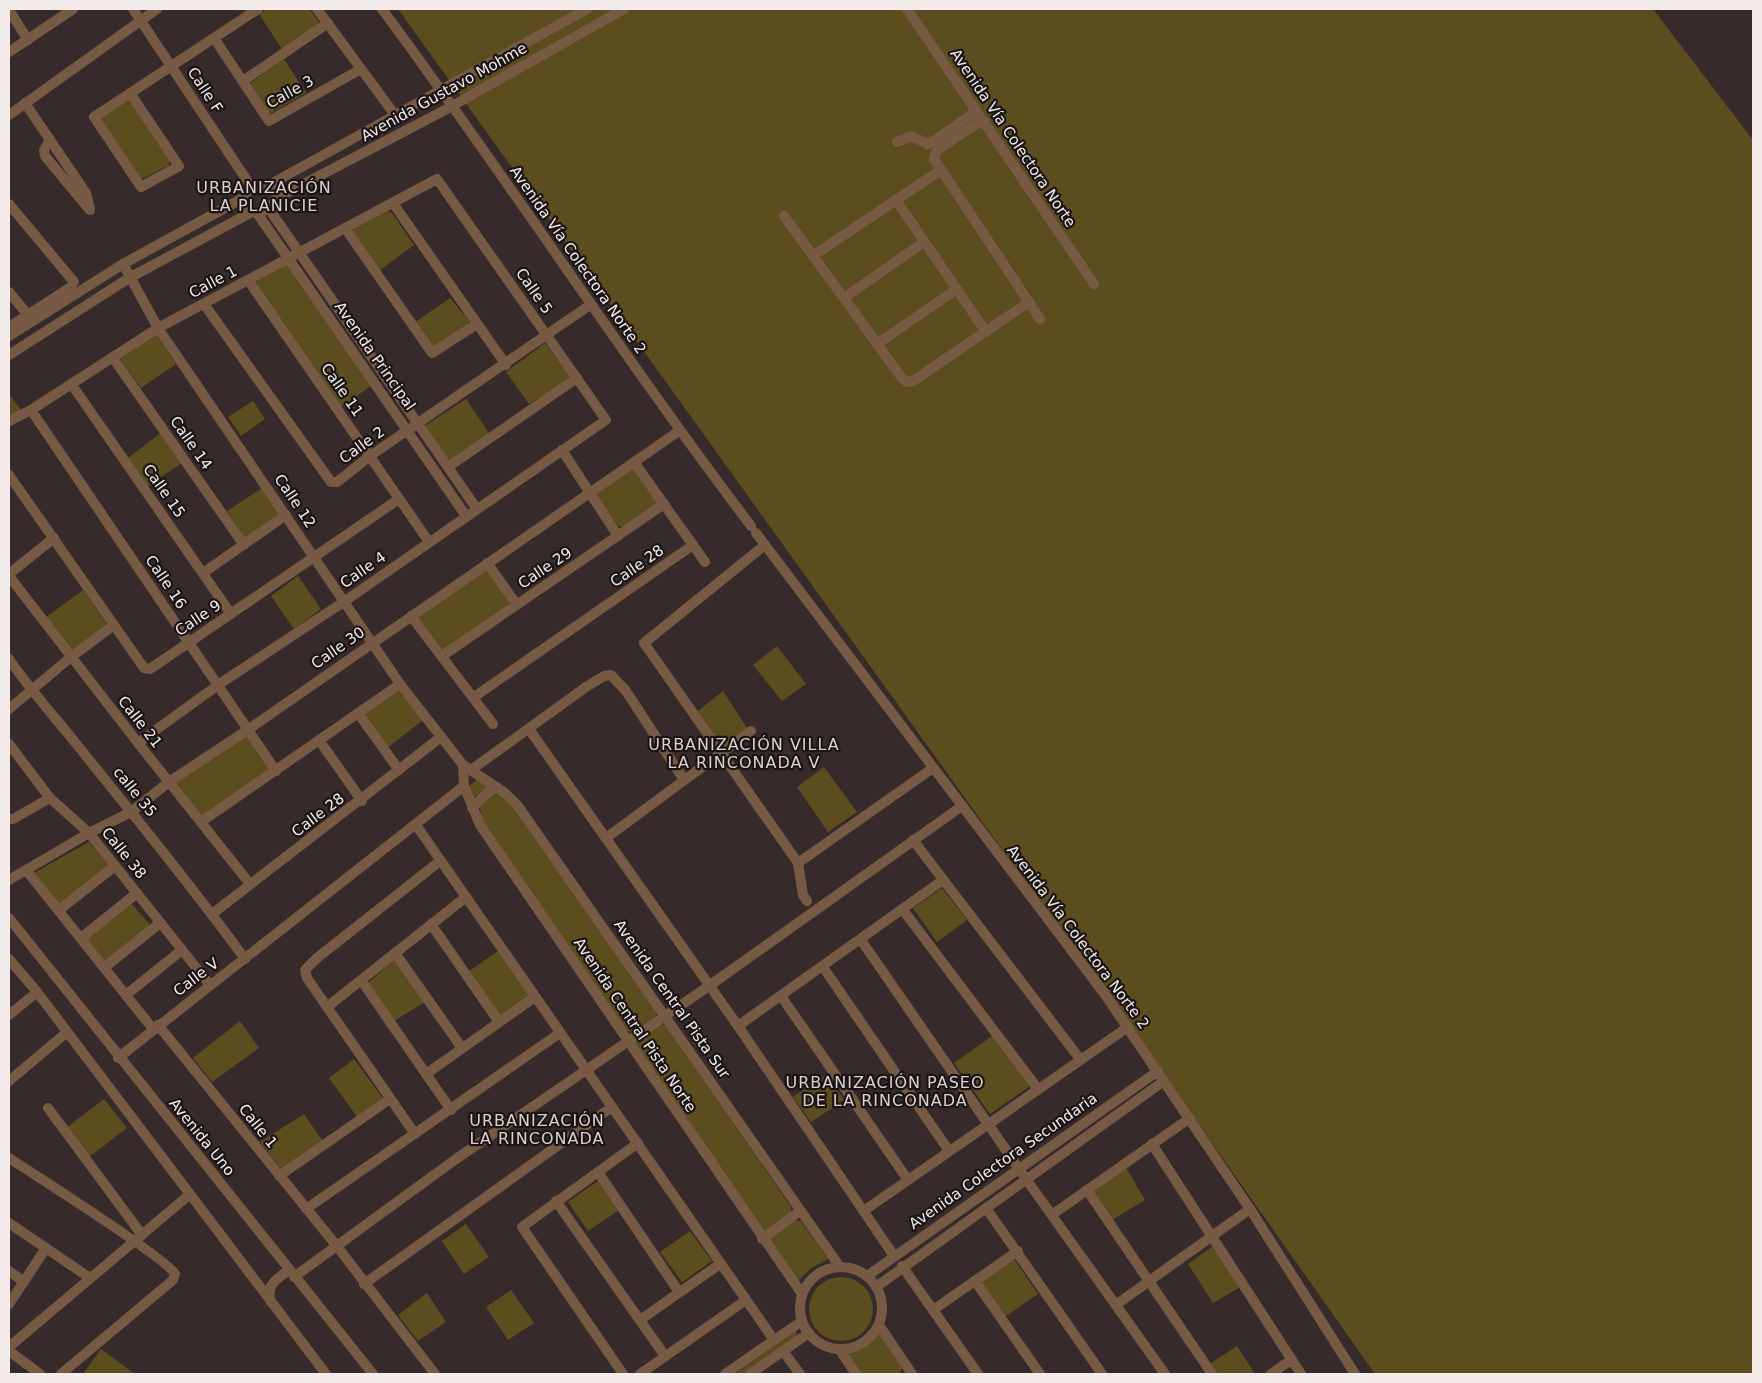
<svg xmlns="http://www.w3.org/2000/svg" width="1762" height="1383" font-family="'DejaVu Sans',sans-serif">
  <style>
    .green { fill: #5c4d1f }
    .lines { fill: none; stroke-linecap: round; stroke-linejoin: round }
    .minor { stroke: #775a44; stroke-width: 10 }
    .labels { text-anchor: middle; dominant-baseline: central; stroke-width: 4.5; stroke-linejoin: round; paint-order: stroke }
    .street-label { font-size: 15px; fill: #f4eceb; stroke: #1a1514 }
    .neighbourhood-label { font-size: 16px; letter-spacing: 1px; fill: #dfd0ce; stroke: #1a1514 }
  </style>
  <rect width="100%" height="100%" fill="#362b2a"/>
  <g class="green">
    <path d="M267,9h42l10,13 -2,5 -35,22 -23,-35z"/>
    <path d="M398,9h1255l100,131v1234h-378l-211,-299z"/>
    <path d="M284,59l22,34 -37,21 -20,-30z"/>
    <path d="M125,99l5,1 40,60 -1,5 -25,13 -4,-1 -39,-58v-3z"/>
    <path d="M388,211l4,2 22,32 -35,26 -26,-38 1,-4z"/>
    <path d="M288,264l83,122 -31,22 -85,-123 2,-4z"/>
    <path d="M450,298l19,23 -1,5 -33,22 -21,-25z"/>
    <path d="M156,334l20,30 -35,24 -21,-29z"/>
    <path d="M545,343l25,33 -1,5 -40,23 -23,-32z"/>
    <path d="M9,394l14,19 -14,6z"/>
    <path d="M466,399l23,34 -38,27h-4l-21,-31v-4z"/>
    <path d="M253,401l12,18 -24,17 -13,-19z"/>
    <path d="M162,432l20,31 -34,23 -20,-28z"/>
    <path d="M632,468h3l22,33 -1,3 -34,23 -4,-1 -21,-29v-3z"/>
    <path d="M262,488l18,26 -35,25 -18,-28z"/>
    <path d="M483,570l5,1 21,28v6l-62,44h-4l-24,-30 1,-3z"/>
    <path d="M298,576l23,33 -27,20 -23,-33z"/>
    <path d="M83,590l23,33 -1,4 -32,24 -28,-33z"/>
    <path d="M777,646l29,38 -24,17 -29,-36z"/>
    <path d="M398,690l25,30 -36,28 -22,-32 2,-4z"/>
    <path d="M723,691l24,37 -25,19 -24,-36z"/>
    <path d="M246,735l24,32 -2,5 -65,44h-4l-23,-33z"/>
    <path d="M824,767l33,45 -29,20 -31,-45z"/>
    <path d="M479,778l10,9 -17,12 -3,-13z"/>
    <path d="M489,794h8l11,6 149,212 -1,4 -22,16 -8,-1 -144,-206 -2,-20z"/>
    <path d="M89,842l21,25 -51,40 -27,-33z"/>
    <path d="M942,888l25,32 -30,22 -24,-34z"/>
    <path d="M131,903l20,23 -46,38 -21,-24z"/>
    <path d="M498,951l31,42 -2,5 -25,17h-4l-29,-44z"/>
    <path d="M394,960l31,42 -31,19 -26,-38z"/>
    <path d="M240,1021l19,27 -47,34 -19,-24z"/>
    <path d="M662,1024l4,2 125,181v7l-23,16h-4l-129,-184v-7z"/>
    <path d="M992,1036l38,50 -40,28 -36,-51z"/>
    <path d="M354,1059l30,41 -26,18 -29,-40z"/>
    <path d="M827,1074l17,26 -33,22 -18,-25z"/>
    <path d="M104,1099l23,29 -38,29 -23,-29z"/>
    <path d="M304,1114l20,29 -41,28 -23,-29z"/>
    <path d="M1125,1166l20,34 -35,21 -20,-30z"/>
    <path d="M598,1181l21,29 -31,21 -20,-29z"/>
    <path d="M796,1220l5,1 27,38 -18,10 -12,12 -28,-40v-3z"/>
    <path d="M466,1224l23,33 -25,17 -22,-33z"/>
    <path d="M690,1231l22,30 -30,21 -22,-30z"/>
    <path d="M1216,1244l26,42 -29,17 -25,-39z"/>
    <path d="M1014,1259l24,35 -33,23 -26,-35z"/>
    <circle cx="841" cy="1309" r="32"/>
    <path d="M511,1290l23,33 -26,17 -22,-33z"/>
    <path d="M427,1293l19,29 -28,19 -20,-26z"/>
    <path d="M796,1331l2,5 -56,38h-7z"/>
    <path d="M878,1331l25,36 -4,7h-38l-14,-22 19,-7z"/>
    <path d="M1237,1346l18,28h-40l-7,-9z"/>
    <path d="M101,1349l34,25h-52z"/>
  </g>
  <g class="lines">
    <g class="minor">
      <path d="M133,9l119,179"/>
      <path d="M317,9l78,106"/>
      <path d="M382,9c126,170 241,348 369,517"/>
      <path d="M907,9l187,275"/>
      <path d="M9,10l19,30"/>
      <path d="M214,38l55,83 92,-52"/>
      <path d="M9,52l64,-43"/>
      <path d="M243,81l85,-58"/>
      <path d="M130,93l49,73 -38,21 -47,-70c55,-36 109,-72 164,-108"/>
      <path d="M25,103l61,90 4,17"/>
      <path d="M9,115l148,-106"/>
      <path d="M985,122l-4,-1 -41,27 -4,4 -2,7 106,160"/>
      <path d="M50,140l-6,10 1,6 44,53"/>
      <path d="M897,142l14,-6 17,8 4,-2 39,-27 5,-6"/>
      <path d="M271,184l316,-175"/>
      <path d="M271,184l6,8c0,18 -25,29 -35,12 2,-14 15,-21 29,-20z"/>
      <path d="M277,198l168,-88 179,-101"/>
      <path d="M896,200l90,132"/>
      <path d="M393,203l113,162"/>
      <path d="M9,204l65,78 -3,5 -62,40"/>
      <path d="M269,209l208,300"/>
      <path d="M257,213l209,303"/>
      <path d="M784,216l118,162 5,4 6,-1 116,-79"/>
      <path d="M345,228l87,125 45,-29"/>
      <path d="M814,255l127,-85"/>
      <path d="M123,264l35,64 242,356 63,81 42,28 13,13 322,461"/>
      <path d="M248,280l181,262"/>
      <path d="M9,292l19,23"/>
      <path d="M844,298l80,-56"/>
      <path d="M204,304l127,178h6l33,-26 220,-151"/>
      <path d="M9,336l114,-72 120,-66"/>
      <path d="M877,344l80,-55"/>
      <path d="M9,355l120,-77 121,-65"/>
      <path d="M113,358l131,187"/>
      <path d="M72,385l159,229"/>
      <path d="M31,410l245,361"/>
      <path d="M9,421l22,-11 127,-82 279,-149 169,241 -261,181 -127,84 -80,58"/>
      <path d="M562,450l56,86"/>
      <path d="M634,462l71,100"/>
      <path d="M448,467l129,-89"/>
      <path d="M9,475l135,193 6,1 249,-170"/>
      <path d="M756,533l350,463 144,213 105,165"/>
      <path d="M765,545l-121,98 154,220 5,32 4,6"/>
      <path d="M487,563l30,42"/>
      <path d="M203,573l83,-58"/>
      <path d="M9,574l45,-36"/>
      <path d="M9,576l129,167 112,141"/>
      <path d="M411,616l82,108"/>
      <path d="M442,656l222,-152"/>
      <path d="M9,659c21,31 46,58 69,87 56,70 114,140 167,213"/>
      <path d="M474,697l219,-152"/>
      <path d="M9,709l62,-52 43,-32"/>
      <path d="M358,713l41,57"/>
      <path d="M529,729l209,297 156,230"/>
      <path d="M319,740l43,61"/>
      <path d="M9,744l41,54 39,35 121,152"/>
      <path d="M463,765l1,21 16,39 322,469"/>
      <path d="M471,770l115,-83 18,-11 7,-1 15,16 58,89"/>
      <path d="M472,808l16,-16 9,-5"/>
      <path d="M9,819h4l37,-21"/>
      <path d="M201,822l199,-138"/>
      <path d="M416,825l358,515"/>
      <path d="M606,838l145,-107"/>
      <path d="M913,840l167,219"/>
      <path d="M798,863l135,-95"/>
      <path d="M26,870l127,159"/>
      <path d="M9,880l80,-47 42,-21 38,-30 80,-53 430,-298"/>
      <path d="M59,910l56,-44"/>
      <path d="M903,910l135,179"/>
      <path d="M212,914l229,-177"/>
      <path d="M9,918l364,456"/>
      <path d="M431,924l68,98"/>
      <path d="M81,938l56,-45"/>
      <path d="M861,940l165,239 139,195"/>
      <path d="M395,953l67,95"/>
      <path d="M9,959l28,33 289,382"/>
      <path d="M105,967l55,-44"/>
      <path d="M823,967l126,184"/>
      <path d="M361,980l90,130"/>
      <path d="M127,994l55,-44"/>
      <path d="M781,996l127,184"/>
      <path d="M327,1007l139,-110"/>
      <path d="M9,1015l28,-23"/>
      <path d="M158,1025l178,220 99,129"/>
      <path d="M738,1026l205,-146"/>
      <path d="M118,1058l346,-272"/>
      <path d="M426,1074l109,-77"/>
      <path d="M9,1081l57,-48"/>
      <path d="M48,1108l94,127"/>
      <path d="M415,1134l-108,-156 -2,-8 12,-12 123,-97"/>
      <path d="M1152,1144l149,230"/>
      <path d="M9,1158c23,15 160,102 166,116l-2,6 -112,94"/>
      <path d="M598,1172l81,120"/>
      <path d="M279,1176l111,-77"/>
      <path d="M1087,1190l125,184"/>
      <path d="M556,1201l109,155"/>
      <path d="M986,1208l116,166"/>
      <path d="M306,1209l254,-176"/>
      <path d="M865,1210l263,-183"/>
      <path d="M1053,1214l137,-96"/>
      <path d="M9,1223l81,55"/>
      <path d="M762,1239l38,-28"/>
      <path d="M902,1266l76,108"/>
      <circle cx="841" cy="1308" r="41"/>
      <path d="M9,1271l15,11"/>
      <path d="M867,1276l291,-205"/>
      <path d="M294,1277l162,-118 253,-173 253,-180"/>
      <path d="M975,1281l65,93"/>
      <path d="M364,1284l248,-177"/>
      <path d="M876,1287l288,-206"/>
      <path d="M271,1302c-6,-17 6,-23 18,-32"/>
      <path d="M9,1304l37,-56"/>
      <path d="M1117,1304l133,-95"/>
      <path d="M933,1310l85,-59"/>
      <path d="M640,1320l80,-56"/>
      <path d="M879,1325l33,49"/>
      <path d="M9,1347l180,-152"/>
      <path d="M839,1349l17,25"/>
      <path d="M9,1351l31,23"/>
      <path d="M783,1351l17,23"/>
      <path d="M623,1374l-101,-147 116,-84"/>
      <path d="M640,1374l106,-74"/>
      <path d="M725,1374l77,-53"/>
      <path d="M750,1374l59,-41"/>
      <path d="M1271,1374l20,-14"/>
    </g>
  </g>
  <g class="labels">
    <g class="street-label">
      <text transform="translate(205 90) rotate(57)">Calle F</text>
      <text transform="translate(290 92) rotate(-29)">Calle 3</text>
      <text transform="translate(444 92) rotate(-29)">Avenida Gustavo Mohme</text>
      <text transform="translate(1013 138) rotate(56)">Avenida Vía Colectora Norte</text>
      <text transform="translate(578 260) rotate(55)">Avenida Vía Colectora Norte 2</text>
      <text transform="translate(213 282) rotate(-28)">Calle 1</text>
      <text transform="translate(534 291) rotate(55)">Calle 5</text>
      <text transform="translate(375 356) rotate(55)">Avenida Principal</text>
      <text transform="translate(342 390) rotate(55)">Calle 11</text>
      <text transform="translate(191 443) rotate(55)">Calle 14</text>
      <text transform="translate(362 445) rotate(-36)">Calle 2</text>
      <text transform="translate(164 491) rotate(55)">Calle 15</text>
      <text transform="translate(295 501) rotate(56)">Calle 12</text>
      <text transform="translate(637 566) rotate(-35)">Calle 28</text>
      <text transform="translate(545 568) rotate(-34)">Calle 29</text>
      <text transform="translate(363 570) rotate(-35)">Calle 4</text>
      <text transform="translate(166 582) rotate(56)">Calle 16</text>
      <text transform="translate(198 618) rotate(-34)">Calle 9</text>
      <text transform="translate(338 648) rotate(-35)">Calle 30</text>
      <text transform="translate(140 722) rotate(52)">Calle 21</text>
      <text transform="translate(135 792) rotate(51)">calle 35</text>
      <text transform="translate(318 815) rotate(-37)">Calle 28</text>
      <text transform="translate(124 853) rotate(51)">Calle 38</text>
      <text transform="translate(1078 937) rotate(53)">Avenida Vía Colectora Norte 2</text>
      <text transform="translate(196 977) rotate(-37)">Calle V</text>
      <text transform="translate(672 999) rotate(55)">Avenida Central Pista Sur</text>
      <text transform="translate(635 1025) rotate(56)">Avenida Central Pista Norte</text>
      <text transform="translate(258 1126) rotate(51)">Calle 1</text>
      <text transform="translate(202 1137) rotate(51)">Avenida Uno</text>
      <text transform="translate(1003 1161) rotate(-35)">Avenida Colectora Secundaria</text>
    </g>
    <g class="neighbourhood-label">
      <text x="264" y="187">URBANIZACIÓN<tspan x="264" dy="18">LA PLANICIE</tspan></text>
      <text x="744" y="744">URBANIZACIÓN VILLA<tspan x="744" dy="18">LA RINCONADA V</tspan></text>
      <text x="885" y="1082">URBANIZACIÓN PASEO<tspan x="885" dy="18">DE LA RINCONADA</tspan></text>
      <text x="537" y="1120">URBANIZACIÓN<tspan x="537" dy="18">LA RINCONADA</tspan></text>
    </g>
  </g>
  <rect width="1762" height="1383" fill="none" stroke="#f4eceb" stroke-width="20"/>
</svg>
